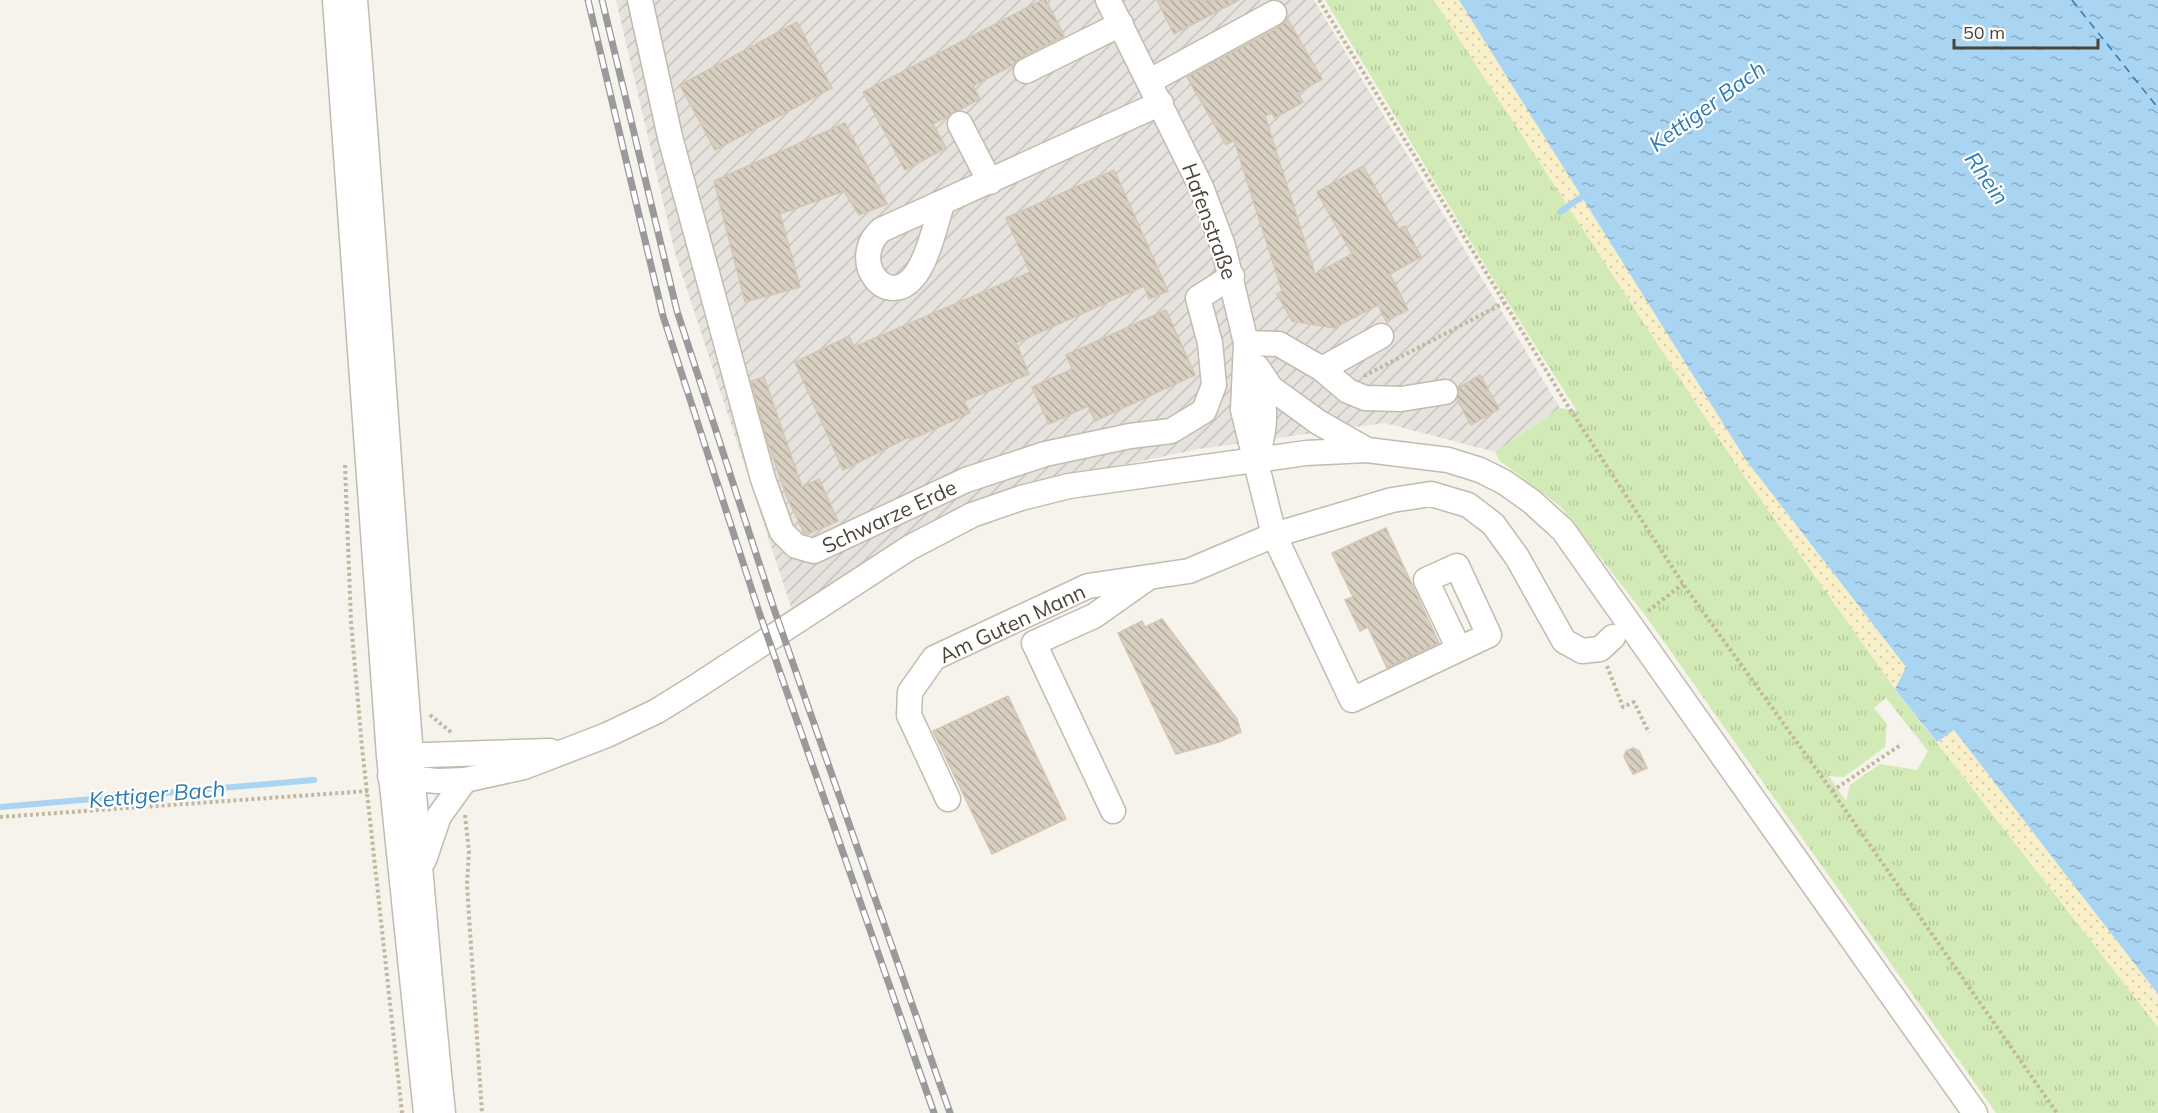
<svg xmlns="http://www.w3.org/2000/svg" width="2158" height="1113" font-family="Mulish,sans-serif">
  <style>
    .industrial { fill: url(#industrial-furrows) }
    .grass { fill: url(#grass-tufts); fill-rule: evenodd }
    .sand { fill: url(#sand-dots) }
    .water { fill: url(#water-ripples) }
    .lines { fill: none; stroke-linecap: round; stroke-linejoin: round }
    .stream { stroke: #a9d4f2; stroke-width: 6 }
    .ferry { stroke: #2e7ab2; stroke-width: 1.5; stroke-dasharray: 8 6; stroke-linecap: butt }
    .building { fill: url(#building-back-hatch); stroke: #d3c7b4; stroke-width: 1.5 }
    .minor-casing { stroke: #c2bbae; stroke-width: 27 }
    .path { stroke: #c4b79f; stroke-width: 4; stroke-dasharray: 3 3; stroke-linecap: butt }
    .minor { stroke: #fff; stroke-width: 24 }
    .rail-casing { stroke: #9a9a9a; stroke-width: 7 }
    .rail { stroke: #fff; stroke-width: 4.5; stroke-dasharray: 14; stroke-linecap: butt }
    .labels { text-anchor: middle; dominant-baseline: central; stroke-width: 4.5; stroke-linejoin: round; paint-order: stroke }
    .street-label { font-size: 21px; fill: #4b4439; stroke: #fff }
    .water-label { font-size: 22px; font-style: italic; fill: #2e7ab2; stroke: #fff }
  </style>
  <defs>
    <pattern id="industrial-furrows" width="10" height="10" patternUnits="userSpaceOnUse" patternTransform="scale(1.5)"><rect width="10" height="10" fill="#e6e2dd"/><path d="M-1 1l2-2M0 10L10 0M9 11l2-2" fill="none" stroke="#c7c3be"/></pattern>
    <pattern id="grass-tufts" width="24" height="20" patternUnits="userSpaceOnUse" patternTransform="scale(1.5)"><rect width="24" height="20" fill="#d2eab5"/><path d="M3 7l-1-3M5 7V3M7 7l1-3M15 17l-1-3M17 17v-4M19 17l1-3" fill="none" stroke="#b6ca9c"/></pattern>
    <pattern id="sand-dots" width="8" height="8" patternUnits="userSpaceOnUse" patternTransform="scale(1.5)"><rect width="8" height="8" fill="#f9efc9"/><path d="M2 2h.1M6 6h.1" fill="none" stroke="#d7cead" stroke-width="1.8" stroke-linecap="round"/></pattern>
    <pattern id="water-ripples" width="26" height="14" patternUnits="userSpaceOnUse" patternTransform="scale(1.5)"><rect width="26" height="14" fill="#a9d4f2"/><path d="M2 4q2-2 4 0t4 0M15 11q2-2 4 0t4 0" fill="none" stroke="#8caec5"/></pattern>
    <pattern id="building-back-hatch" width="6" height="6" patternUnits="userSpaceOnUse" patternTransform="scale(1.5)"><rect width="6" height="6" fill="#d8cfc1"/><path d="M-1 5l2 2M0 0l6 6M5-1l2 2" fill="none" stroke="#b1aa9e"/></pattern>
  </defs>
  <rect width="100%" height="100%" fill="#f6f3ec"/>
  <path class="industrial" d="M616,0h698l246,408 -65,44 -110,-29 -186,26 -139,29 -82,25 -74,34 -111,76 -118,-360z"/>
  <path class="grass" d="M1325,0h109l303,466 158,223 263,338v86h-162l-348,-494 -87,-112 -61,-46 -5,-9 65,-44 17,3 -77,-121zM1886,698l42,53 -11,19 -37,-6 -30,21 -4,16 -17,-25 15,1 41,-30 2,-23 -13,-16z"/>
  <g class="sand">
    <path d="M1434,0h25l287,460 160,207 -11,22 -158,-223z"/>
    <path d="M1954,730l204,264v33l-221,-285z"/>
  </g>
  <path class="water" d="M1459,0h699v994l-204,-264 -17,12 -42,-53 11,-22 -160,-207z"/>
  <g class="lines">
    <g class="stream">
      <path d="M1560,212l27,-19"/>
      <path d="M0,807l314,-27"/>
    </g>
    <path class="ferry" d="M2072,0l86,108"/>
  </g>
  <g class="building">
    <path d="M1042,0h4l18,36 -44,22 -7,7 -40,21 7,13 -47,25 13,24 -41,22 -42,-78z"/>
    <path d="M1157,0h82l-65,34z"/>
    <path d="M1287,18l35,61 -24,14 5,9 -28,16 -3,-5 -7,3 50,158 37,-20 -35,-62 46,-26 36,63 6,-3 16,31 -31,17 18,36 -22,11 -8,-16 -44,23 -42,-7 -15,-27 5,-3 -48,-151 -8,5 -39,-68 94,-51z"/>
    <path d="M797,22l35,66 -117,62 -35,-65z"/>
    <path d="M845,123l42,81 -28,11 -15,-24 -64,23 20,73 -55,15 -31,-121z"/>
    <path d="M1114,170l54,121 -19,8 -5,-13 -128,57 13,31 -65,27 6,12 -60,27 -1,-3 -66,33 -48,-108 54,-26 5,11 176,-75 -24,-54z"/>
    <path d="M1166,310l29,65 -100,46 -7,-15 -39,18 -17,-37 40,-18 -6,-14z"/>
    <path d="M1480,375l19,34 -28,16 -14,-26 1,-11z"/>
    <path d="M764,377l38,110 17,-8 19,42 -30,13 -4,-1 -18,-38 -21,-61 -14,-53z"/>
    <path d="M1386,528l53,115 -52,25 -19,-41 -8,4 -15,-31 8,-3 -21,-44z"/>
    <path d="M1162,619l75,100 4,13 -22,10 -43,12 -58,-121 24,-12 3,6z"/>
    <path d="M1008,696l58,123 -74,35 -59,-123z"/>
    <path d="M1633,748l6,3 8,17 -14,6 -9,-17 2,-6z"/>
  </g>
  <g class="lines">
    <g class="minor-casing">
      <g id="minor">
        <path d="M335,0l54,756 37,357"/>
        <path d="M355,0c30,371 50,743 88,1113"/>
        <path d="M640,0l30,137 93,342 19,53 14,14 18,5 152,-71 79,-26 85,-18 41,-5 33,-20 10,-26 -4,-42 -12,-45 34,-22"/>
        <path d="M1108,0l93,187 22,59 23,97 -3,67 31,125 78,165 137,-65 -32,-69 -31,14 33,69"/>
        <path d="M1026,71l95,-47"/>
        <path d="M1150,81l124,-68"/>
        <path d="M960,124l30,58"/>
        <path d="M942,204c-7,22 -13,51 -26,70 -28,39 -69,-13 -35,-44l280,-127"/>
        <path d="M1246,343l33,1 43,25 26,22 17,7 36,1 44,-7"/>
        <path d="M1257,367l14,21 47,34 49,28"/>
        <path d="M1322,369l59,-33"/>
        <path d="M1256,458c12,-34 9,-51 2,-86"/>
        <path d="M396,756l154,-5"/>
        <path d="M390,776l47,5 28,-1 59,-13 83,-32 50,-24 37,-23 215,-140 63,-33 49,-17 48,-12 237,-33 61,-3 81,10 32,10 24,12 27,19 32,29 412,583"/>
        <path d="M948,799l-39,-84 1,-23 24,-34 154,-72 101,-15 85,-36 118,-35 39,-6 37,11 25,19 24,33 47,84 18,10 18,-2 13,-12"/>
        <path d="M1113,811l-79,-168 60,-27 51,-36"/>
        <path d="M424,860l15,-44 26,-36"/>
      </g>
    </g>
    <g class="path">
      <path d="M1319,0l247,403 117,181 149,207 225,322"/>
      <path d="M1364,376l140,-73"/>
      <path d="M345,465l6,157 11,125 40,366"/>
      <path d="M1648,611l35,-27"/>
      <path d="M1607,666l16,41 11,-5 15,31"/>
      <path d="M430,715l22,18"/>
      <path d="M1832,791l70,-47"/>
      <path d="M465,815l4,36 -2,34 15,228"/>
      <path d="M0,817l368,-26"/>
    </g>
    <use href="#minor" class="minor"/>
    <g class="rail-casing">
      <g id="rail">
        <path d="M588,0l75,316 97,299 174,498"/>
        <path d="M602,0l75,311 97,298 176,504"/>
      </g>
    </g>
    <use href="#rail" class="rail"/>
  </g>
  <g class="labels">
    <g class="street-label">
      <text transform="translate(1210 221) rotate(70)">Hafenstraße</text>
      <text transform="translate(889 516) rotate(-25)">Schwarze Erde</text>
      <text transform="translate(1012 623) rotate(-25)">Am Guten Mann</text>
    </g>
    <g class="water-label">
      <text transform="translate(1707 106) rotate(-36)">Kettiger Bach</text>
      <text transform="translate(1987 178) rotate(55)">Rhein</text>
      <text transform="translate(157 794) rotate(-5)">Kettiger Bach</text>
    </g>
  </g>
  <path d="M1954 39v9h144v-9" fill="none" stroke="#4b4439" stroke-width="3"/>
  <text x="1963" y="39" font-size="18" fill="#4b4439" stroke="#ffffff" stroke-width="4.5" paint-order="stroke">50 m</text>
</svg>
